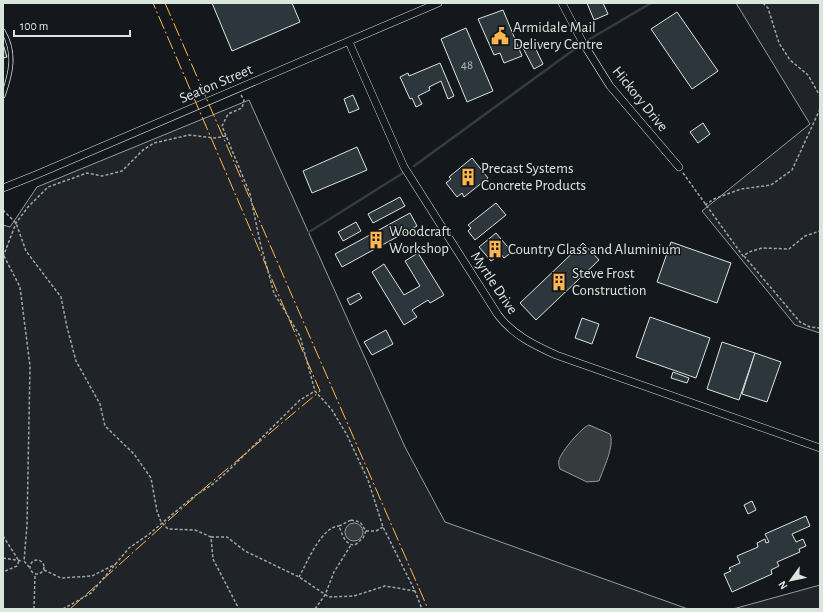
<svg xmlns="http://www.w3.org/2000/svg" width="823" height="612" font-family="'Alegreya Sans',sans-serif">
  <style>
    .green { fill: #202428; stroke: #939e99 }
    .water { fill: #363b3e; stroke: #939e99 }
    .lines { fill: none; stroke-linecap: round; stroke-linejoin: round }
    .stream { stroke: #363b3e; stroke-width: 2.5 }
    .building { fill: #2c363c; stroke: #d8e6dc }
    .lane-casing { stroke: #d8e6dc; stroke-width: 5 }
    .street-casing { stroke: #d8e6dc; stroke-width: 8 }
    .path { stroke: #9da8a2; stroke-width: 1.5; stroke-dasharray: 3 2; stroke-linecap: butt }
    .lane { stroke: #14181c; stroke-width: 3.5 }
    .street { stroke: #14181c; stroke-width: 7 }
    .power { stroke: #ffb74d; stroke-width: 1; stroke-dasharray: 14 3 2 3; stroke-linecap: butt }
    .labels { text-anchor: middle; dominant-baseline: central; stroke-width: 3; stroke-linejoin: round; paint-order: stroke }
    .number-label { font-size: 13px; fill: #adbab4 }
    .poi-label { font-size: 15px; fill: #d8e6dc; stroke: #14181c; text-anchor: start }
    .street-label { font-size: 15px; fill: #d8e6dc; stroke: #14181c }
  </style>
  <rect width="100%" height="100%" fill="#14181c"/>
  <g class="green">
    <path d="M736,3h84v330l-25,-8 -93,-114 108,-87z"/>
    <path d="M249,100l156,347 40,75 243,87h-685v-384l7,2 27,-40z"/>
    <path d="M820,585v24h-87z"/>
  </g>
  <g class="water">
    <path d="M589,425l21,9c5,12 -7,35 -11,47l-12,1 -27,-13c-1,-3 -2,-6 -1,-9 2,-8 23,-33 30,-35z"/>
    <circle cx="354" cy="532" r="9"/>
  </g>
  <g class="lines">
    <g class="stream">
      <path d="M414,166l169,-123 68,-40"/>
      <path d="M309,232l94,-59"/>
    </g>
  </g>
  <g class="building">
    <path d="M212,3h80l8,19 -68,29z"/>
    <path d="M587,3h16l5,11 -14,6z"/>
    <path d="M503,10l19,46 -18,7 -4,-10 -6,2 -16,-36z"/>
    <path d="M677,12l41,59 -26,18 -41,-60z"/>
    <path d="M466,28l27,63 -26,11 -26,-63z"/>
    <path d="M533,43l10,21 -9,5 -11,-21z"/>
    <path d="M3,44l4,13 -4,1z"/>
    <path d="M440,63l14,33 -6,3 -7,-18 -12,6 1,3 -12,6 4,8 -6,3 -4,-9 -2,1 -10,-22 8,-4 1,3z"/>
    <path d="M353,95l6,14 -10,4 -5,-14z"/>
    <path d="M703,123l7,11 -12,9 -8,-11z"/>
    <path d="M357,147l10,23 -55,23 -9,-22z"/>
    <path d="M472,158l16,20 -24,19 -2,-4 -5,4 -11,-14 5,-4 -2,-2z"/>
    <path d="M400,197l5,9 -32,17 -5,-9z"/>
    <path d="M496,203l10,12 -31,25 -7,-9 3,-3 -3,-3z"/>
    <path d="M410,213l7,13 -75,41 -7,-13z"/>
    <path d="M356,222l5,9 -18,10 -5,-9z"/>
    <path d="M496,233l16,19 -8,6 -3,-4 -10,7 -12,-14z"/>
    <path d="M671,242l60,21 -14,40 -60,-21z"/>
    <path d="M583,243l16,17 -63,60 -16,-17z"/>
    <path d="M418,253l26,42 -14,8 -2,-3 -16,10 5,7 -13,8 -32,-53 12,-8 20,31 16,-9 -15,-25z"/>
    <path d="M359,293l3,5 -12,7 -3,-6z"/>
    <path d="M650,317l60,21 -14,40 -60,-21z"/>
    <path d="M582,318l17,6 -7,20 -17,-6z"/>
    <path d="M386,330l7,14 -21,11 -8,-13z"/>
    <path d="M722,342l33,11 -16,47 -32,-11z"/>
    <path d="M755,353l26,9 -14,40 -25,-8z"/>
    <path d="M673,372l16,6 -2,5 -16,-5z"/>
    <path d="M752,501l4,9 -8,4 -4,-9z"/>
    <path d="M806,516l4,10 -18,8 4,8 7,-3 3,7 -7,3 1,3 -23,10 2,4 -8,4 1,4 -40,18 -8,-18 7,-3 -2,-3 11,-5 -3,-7 21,-9 -1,-4 8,-4 1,4 3,-1 -4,-8z"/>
  </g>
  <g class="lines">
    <g class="lane-casing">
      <path id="lane" d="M3,31c13,22 8,42 0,65"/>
    </g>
    <g class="street-casing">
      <g id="street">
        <path d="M562,3l21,40 27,43 69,81"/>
        <path d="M349,42l55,125 94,148c15,20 36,30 58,40l264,93"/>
        <path d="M3,188l35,-14 400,-171"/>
      </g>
    </g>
    <g class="path">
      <path d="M763,3l5,5 11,35 11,17 18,15 12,21"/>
      <path d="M241,95l3,5 -2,8 -14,6 -6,12 28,68 10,48 14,51 26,43 15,55 17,19 15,25 21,45 15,47 32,64 7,18"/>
      <path d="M683,173l60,83 6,-4 13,-4 27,1 16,-13 15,-5"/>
      <path d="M705,205l9,-6 27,-10 30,-4 21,-15 28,-61"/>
      <path d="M3,210l13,13 10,28 35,46 6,30 9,34 24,43 5,22 29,28 17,24 6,33 4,11 7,7 27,1 16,7 2,22 26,50"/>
      <path d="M4,256l16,31 10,79 -3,159 -3,36 5,6"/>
      <path d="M744,256l56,66 10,5 10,1"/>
      <path d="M3,257l13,-34 12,-16 20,-20 39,-14 15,3 20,-5 21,-21 11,-7 35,-8 26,3 11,-2"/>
      <path d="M351,520l9,2 6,9 -3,7 -8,7c-10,0 -13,-11 -16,-19z"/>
      <path d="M366,531h10l7,-4"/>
      <path d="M3,536l16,25 -2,5 -14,6"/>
      <path d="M211,537h16l18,14 54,26 30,20 25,-1 31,-10 30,5"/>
      <path d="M3,558l20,3"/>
      <circle cx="37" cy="567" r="7"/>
      <path d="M44,570l17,8 31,-2 24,-12"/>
      <path d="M299,577c8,-14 22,-50 40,-51"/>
      <path d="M34,609l1,-34"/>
      <path d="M63,609l28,-16 38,-45 19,-13 45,-38 20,-13 14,-12 73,-72 15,-9"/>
      <path d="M315,609l10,-14 9,-23 17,-27"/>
    </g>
    <use href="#lane" class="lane"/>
    <use href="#street" class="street"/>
    <g class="power">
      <path d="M165,3l263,606"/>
      <path d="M70,609l138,-124 112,-94 -167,-388"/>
    </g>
  </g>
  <defs>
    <g id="civic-bare" transform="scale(1.38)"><path d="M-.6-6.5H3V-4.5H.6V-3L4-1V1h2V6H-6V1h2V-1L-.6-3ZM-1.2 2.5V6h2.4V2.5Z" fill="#ffb74d" stroke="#14181c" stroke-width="2.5" paint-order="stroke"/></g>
    <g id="building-bare" transform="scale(1.38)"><path d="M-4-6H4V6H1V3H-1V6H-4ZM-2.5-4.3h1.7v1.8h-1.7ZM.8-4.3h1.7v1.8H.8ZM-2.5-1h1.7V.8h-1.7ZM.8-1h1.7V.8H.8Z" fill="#ffb74d" stroke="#14181c" stroke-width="2.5" paint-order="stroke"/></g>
  </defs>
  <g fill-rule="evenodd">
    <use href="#civic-bare" x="500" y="36"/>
    <use href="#building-bare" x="468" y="177"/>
    <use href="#building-bare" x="376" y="240"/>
    <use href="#building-bare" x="495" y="249"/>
    <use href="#building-bare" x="559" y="282"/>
  </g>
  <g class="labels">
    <g class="number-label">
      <text x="467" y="65">48</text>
    </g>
    <g class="poi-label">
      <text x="513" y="27">Armidale Mail<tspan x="513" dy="17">Delivery Centre</tspan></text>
      <text x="481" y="168">Precast Systems<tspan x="481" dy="17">Concrete Products</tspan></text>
      <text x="389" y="231">Woodcraft<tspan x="389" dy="17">Workshop</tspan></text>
      <text x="508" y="249">Country Glass and Aluminium</text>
      <text x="572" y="273">Steve Frost<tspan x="572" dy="17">Construction</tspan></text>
    </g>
    <g class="street-label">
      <text transform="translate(216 84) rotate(-23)">Seaton Street</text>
      <text transform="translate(640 99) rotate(51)">Hickory Drive</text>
      <text transform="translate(494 283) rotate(56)">Myrtle Drive</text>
    </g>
  </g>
  <rect width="823" height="612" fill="none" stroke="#d8e6dc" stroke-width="8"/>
  <g transform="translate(791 580) rotate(237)" stroke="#14181c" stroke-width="3" paint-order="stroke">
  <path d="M0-3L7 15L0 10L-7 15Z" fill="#d8e6dc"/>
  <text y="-6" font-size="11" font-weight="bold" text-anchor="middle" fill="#d8e6dc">N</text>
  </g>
  <path d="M14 30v6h116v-6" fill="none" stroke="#d8e6dc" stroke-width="2"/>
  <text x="20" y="30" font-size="12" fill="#d8e6dc" stroke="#14181c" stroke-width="3" paint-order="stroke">100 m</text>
</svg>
